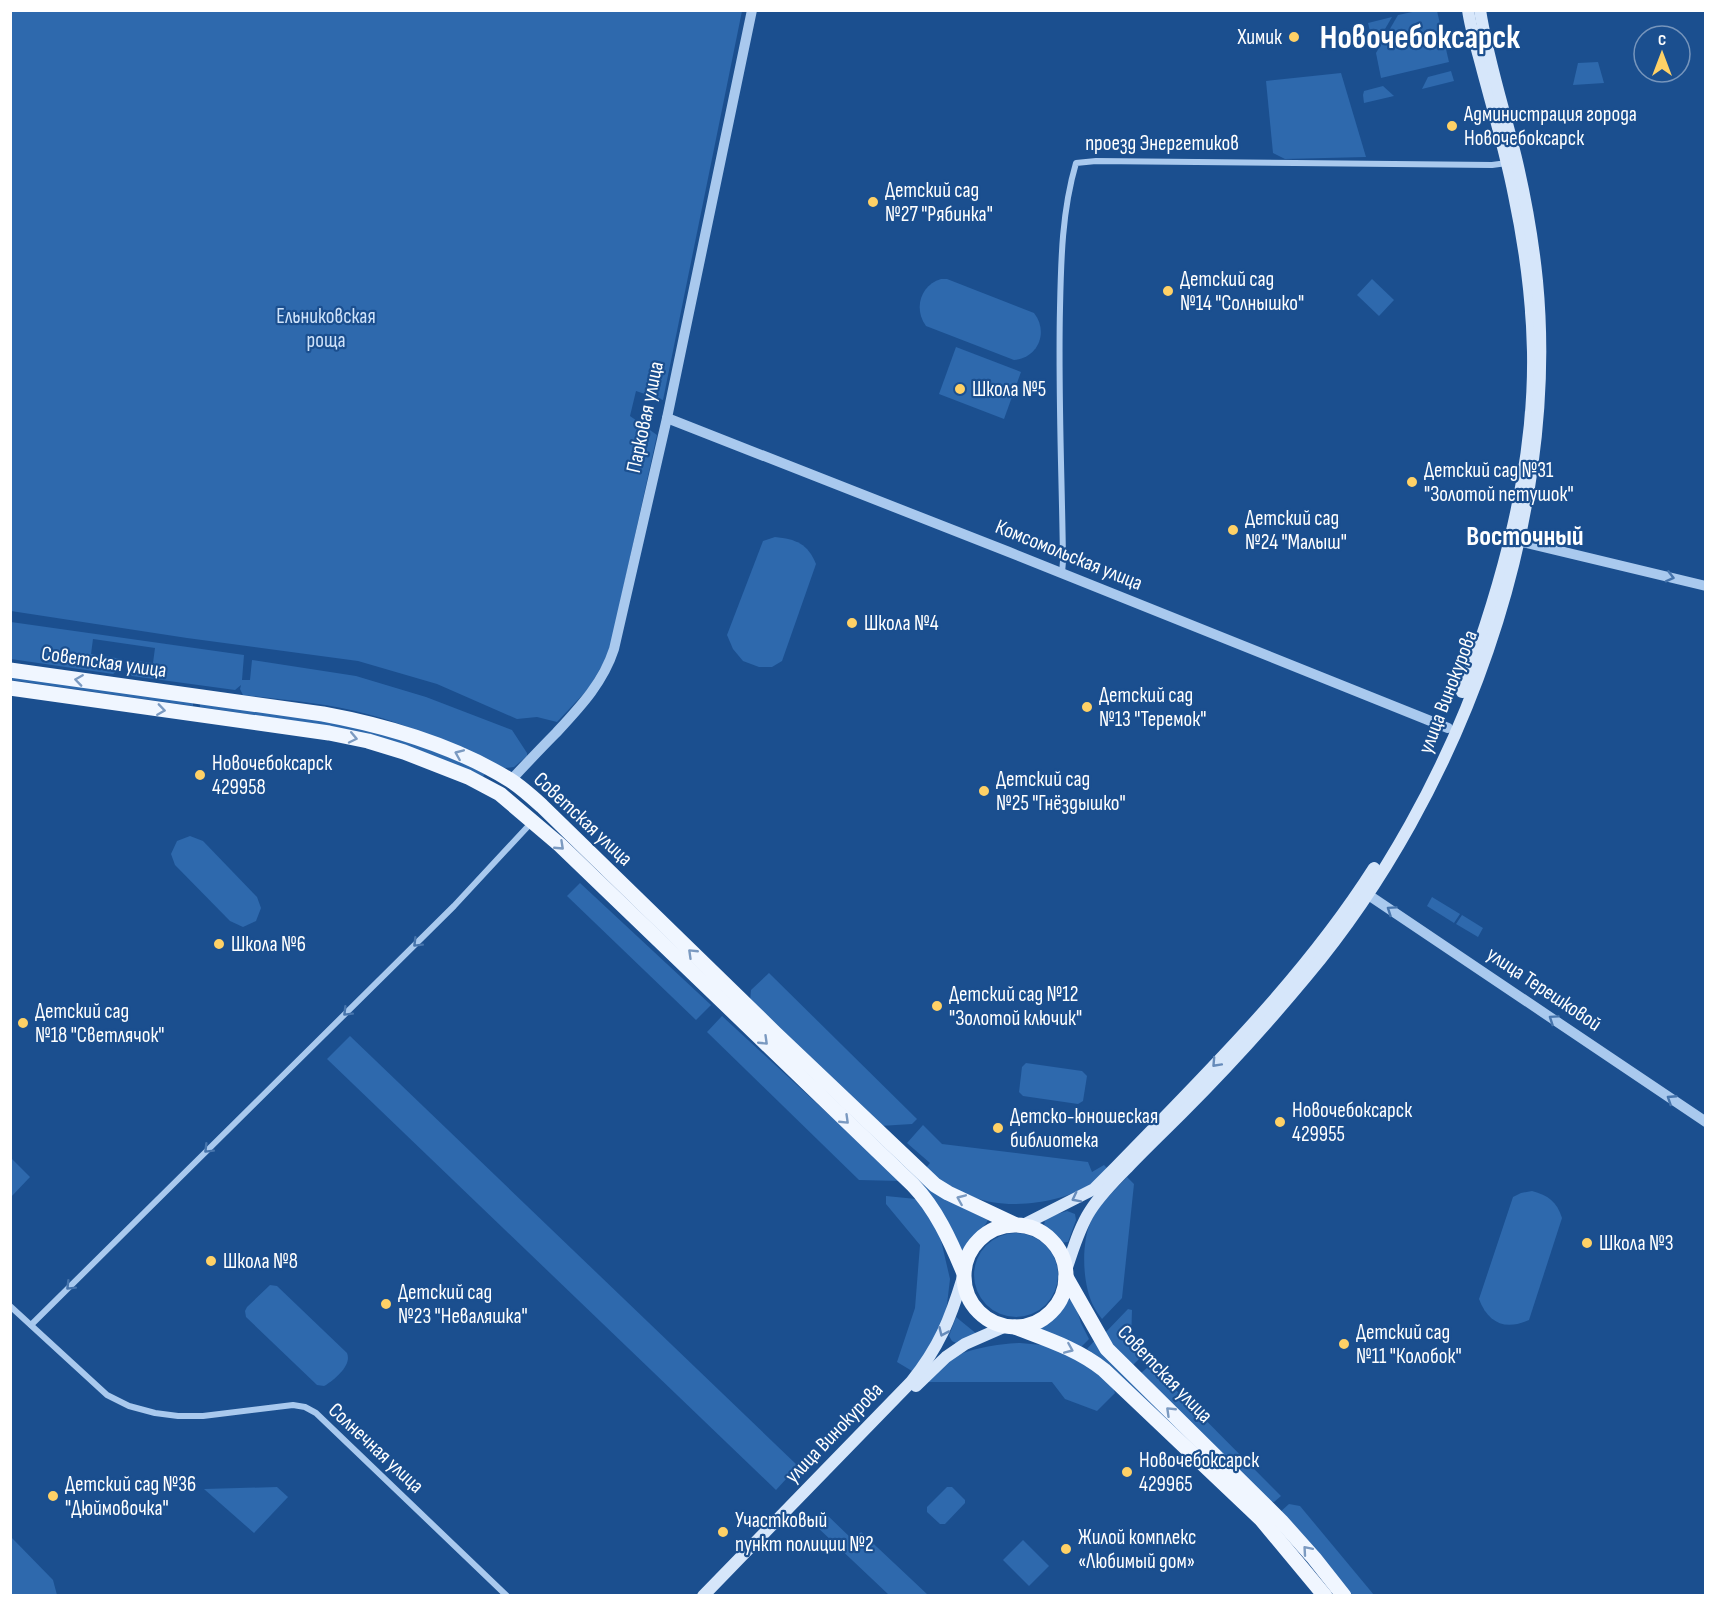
<svg xmlns="http://www.w3.org/2000/svg" width="1716" height="1606" font-family="'Sofia Sans Condensed',sans-serif">
  <style>
    .green { fill: #2e69ad }
    .lines { fill: none; stroke-linecap: round; stroke-linejoin: round }
    .minor { stroke: #a9c9ee; stroke-width: 6 }
    .tertiary { stroke: #a9c9ee; stroke-width: 10 }
    .secondary { stroke: #d6e6fa; stroke-width: 12 }
    .primary { stroke: #f0f6ff; stroke-width: 15 }
    .oneway { stroke: #4674ac }
    .oneway2 { stroke: #7b9ac1 }
    .oneway3 { stroke: #668bba }
    .poi-dot { fill: #ffd166; stroke: #1b4f8f; stroke-width: 2 }
    .labels { text-anchor: middle; dominant-baseline: central; stroke-width: 4.5; stroke-linejoin: round; paint-order: stroke }
    .poi-label { font-size: 21px; fill: #fff; stroke: #1b4f8f; text-anchor: start }
    .street-label { font-size: 21px; fill: #fff; stroke: #1b4f8f }
    .park-label { font-size: 21px; fill: #cfe3fa; stroke: #1b4f8f }
    .district-label { font-size: 27px; font-weight: bold; fill: #fff; stroke: #1b4f8f }
    .town-label { font-size: 33px; font-weight: bold; fill: #fff; stroke: #1b4f8f }
  </style>
  <rect width="100%" height="100%" fill="#1b4f8f"/>
  <g class="green">
    <path d="M10,11h732l-79,389 -27,-9 -6,25 27,19 -48,218 -20,35 -32,34 -20,-5 -20,2 -80,-35 -79,-23 -171,-23 -176,-27z"/>
    <path d="M1417,11h20l12,51 -68,16 -5,-25 22,-38z"/>
    <path d="M1392,17l-18,31 -6,-25z"/>
    <path d="M1598,62l6,21 -31,2 5,-22z"/>
    <path d="M1451,71l3,10 -32,8 6,-12z"/>
    <path d="M1341,73l25,84 -81,2 -12,-6 -7,-72z"/>
    <path d="M1383,86l11,10 -30,7 -1,-8 1,-4z"/>
    <path d="M941,279h6l87,34c15,19 4,45 -20,47l-88,-34c-13,-18 -5,-41 15,-47z"/>
    <path d="M1372,279l22,21 -15,16 -22,-21z"/>
    <path d="M956,347l65,25 -17,47 -65,-25z"/>
    <path d="M775,537c21,2 33,7 41,27l-34,97 -10,6h-13l-16,-6 -10,-12 -6,-14 36,-94z"/>
    <path d="M11,622l233,33 -2,25h8l2,-20 104,16 70,21 86,33 15,23v3l-13,11 -9,1c-45,-19 -91,-42 -138,-54 -40,-11 -83,-14 -124,-19l-3,-6 1,-4 -6,5 -103,-14 -4,-4 2,-12 23,3 2,-15 -62,-9 -2,15 31,5 -2,10 -7,5 -102,-15z"/>
    <path d="M11,676l182,26v4l-182,-26z"/>
    <path d="M200,702c58,8 116,15 173,29 39,10 75,25 112,43l-3,4 -152,-52 -130,-19z"/>
    <path d="M190,836l13,5 54,56 4,11 -5,13 -13,6 -13,-6 -55,-56 -4,-11 6,-13z"/>
    <path d="M580,883l131,122 -15,15 -129,-124z"/>
    <path d="M1432,897l28,17 -6,9 -27,-17z"/>
    <path d="M1462,915l21,13 -5,9 -22,-13z"/>
    <path d="M769,973l148,146 -5,5 -32,2 -130,-124 1,-12z"/>
    <path d="M722,1016l179,165 -42,-1 -152,-148z"/>
    <path d="M350,1036l448,430 -22,24 -449,-431z"/>
    <path d="M776,1038l165,157 24,14 23,11c-4,9 -18,20 -25,31h-5l-7,-16z"/>
    <path d="M1026,1063l56,8 5,5 -4,25 -5,3 -55,-8 -4,-4 3,-25z"/>
    <path d="M923,1125l19,19 146,18 4,10 12,-7 5,5c-5,4 -9,9 -14,12 -31,21 -87,29 -122,15 -17,-7 -33,-17 -48,-28l5,-6 -23,-20z"/>
    <path d="M11,1158l19,19 -19,20z"/>
    <path d="M1127,1177l7,7 -12,114 -20,21c-3,-4 -6,-8 -8,-12 -12,-22 -13,-64 -3,-86 8,-17 24,-31 36,-44z"/>
    <path d="M1532,1191c16,4 25,11 30,27l-33,102c-24,11 -41,3 -50,-21l34,-102 8,-4z"/>
    <path d="M886,1196l30,3 8,9 16,28 10,43 -4,34 -14,35 -20,23 -15,-9 18,-54 5,-63 -34,-41z"/>
    <path d="M1067,1211l8,3 1,6 -8,22 -8,1 -16,-16 1,-9z"/>
    <circle cx="1016" cy="1275" r="42"/>
    <path d="M270,1285l7,1 70,67c5,12 -11,25 -21,32l-2,1 -7,-1 -71,-68 -1,-6 2,-4z"/>
    <path d="M1067,1299l7,2 7,22 8,16 -9,9 -41,-15 1,-8c13,-6 20,-13 27,-26z"/>
    <path d="M1128,1309l4,1 -1,31 9,10 1,6 -8,8 -7,-1 -22,-30z"/>
    <path d="M956,1317l22,18 -20,9 -6,-3 -3,-5z"/>
    <path d="M1096,1339l163,174 -149,-148 -23,-16z"/>
    <path d="M1020,1343l22,2 29,8 38,25 6,15 -18,18 -32,-12 -13,-17h-126c8,-7 16,-17 25,-23 18,-11 49,-15 69,-16z"/>
    <path d="M1148,1367h5l128,129 -7,6 -8,-2 -125,-127z"/>
    <path d="M277,1487l11,10 -34,36 -50,-44z"/>
    <path d="M947,1487h5l13,13v3l-20,21h-5l-13,-12v-5z"/>
    <path d="M1289,1504l11,2 74,89h-26l-69,-82z"/>
    <path d="M826,1514l27,26 8,-8 67,63h-39l-74,-70z"/>
    <path d="M11,1537l42,43 4,15h-46z"/>
    <path d="M1023,1540l26,26 -20,20 -26,-26z"/>
  </g>
  <g class="lines">
    <g class="minor">
      <path d="M1062,573l1,-12c-1,-84 -5,-168 -3,-253 1,-49 2,-97 16,-145l20,-2 396,4 15,-2"/>
      <path d="M10,1306l97,89 22,11 26,7 23,3h25l90,-11 12,2 11,6 191,183"/>
      <path d="M31,1325l423,-419 78,-84"/>
    </g>
    <g class="tertiary">
      <path d="M667,418l342,134 439,176"/>
      <path d="M1518,541l188,45"/>
      <path d="M511,780c15,-16 30,-32 45,-47 24,-26 47,-50 58,-84l53,-231 85,-408"/>
      <path d="M1367,894l339,228"/>
    </g>
    <g class="secondary">
      <path d="M1462,692c40,-107 73,-224 71,-340 -1,-52 -8,-105 -19,-157 -8,-41 -20,-82 -31,-123 -5,-20 -12,-41 -15,-62"/>
      <path d="M1023,1225l71,-36 19,-19c92,-95 189,-189 261,-302"/>
      <path d="M1066,1270c7,-20 13,-42 24,-59 10,-16 24,-30 37,-43 18,-19 37,-37 55,-55 44,-44 85,-89 124,-136 154,-184 254,-455 231,-696 -4,-40 -11,-80 -20,-119 -12,-50 -29,-100 -37,-152"/>
      <path d="M916,1386l30,-29 19,-13 41,-18"/>
      <path d="M703,1596l208,-214c28,-35 39,-62 52,-105"/>
    </g>
    <g class="primary">
      <path d="M10,670l313,44c65,12 130,31 187,66 11,7 22,17 32,26l233,227 160,152 13,8 66,31"/>
      <path d="M10,688l319,45 39,8 36,11 64,25 32,17 60,51 353,340c23,24 37,55 50,86"/>
      <circle cx="1015" cy="1276" r="51"/>
      <path d="M1066,1277l41,72 174,172 33,37 30,38"/>
      <path d="M1015,1327c31,12 63,22 89,43l157,149 64,77"/>
    </g>
  </g>
  <defs><path id="oneway-chevron" d="M-2-3.5L2.5 0L-2 3.5" fill="none" stroke-width="1.6" stroke-linecap="round" stroke-linejoin="round" transform="scale(1.5)"/></defs>
  <g class="oneway">
    <use href="#oneway-chevron" transform="translate(1670 577) rotate(14)"/>
    <use href="#oneway-chevron" transform="translate(1391 910) rotate(-146)"/>
    <use href="#oneway-chevron" transform="translate(417 943) rotate(135)"/>
    <use href="#oneway-chevron" transform="translate(347 1012) rotate(135)"/>
    <use href="#oneway-chevron" transform="translate(1553 1019) rotate(-146)"/>
    <use href="#oneway-chevron" transform="translate(1671 1099) rotate(-147)"/>
    <use href="#oneway-chevron" transform="translate(208 1149) rotate(135)"/>
    <use href="#oneway-chevron" transform="translate(70 1286) rotate(135)"/>
  </g>
  <g class="oneway2">
    <use href="#oneway-chevron" transform="translate(79 680) rotate(-172)"/>
    <use href="#oneway-chevron" transform="translate(161 710) rotate(8)"/>
    <use href="#oneway-chevron" transform="translate(353 738) rotate(12)"/>
    <use href="#oneway-chevron" transform="translate(459 754) rotate(-157)"/>
    <use href="#oneway-chevron" transform="translate(560 846) rotate(43)"/>
    <use href="#oneway-chevron" transform="translate(692 953) rotate(-136)"/>
    <use href="#oneway-chevron" transform="translate(764 1041) rotate(44)"/>
    <use href="#oneway-chevron" transform="translate(845 1120) rotate(44)"/>
    <use href="#oneway-chevron" transform="translate(961 1199) rotate(-157)"/>
    <use href="#oneway-chevron" transform="translate(1069 1349) rotate(23)"/>
    <use href="#oneway-chevron" transform="translate(1170 1411) rotate(-136)"/>
    <use href="#oneway-chevron" transform="translate(1307 1550) rotate(-131)"/>
  </g>
  <g class="oneway3">
    <use href="#oneway-chevron" transform="translate(1216 1063) rotate(133)"/>
    <use href="#oneway-chevron" transform="translate(1076 1198) rotate(153)"/>
    <use href="#oneway-chevron" transform="translate(943 1332) rotate(114)"/>
  </g>
  <g class="poi-dot">
    <circle cx="1294" cy="37" r="6"/>
    <circle cx="1452" cy="126" r="6"/>
    <circle cx="873" cy="202" r="6"/>
    <circle cx="1168" cy="291" r="6"/>
    <circle cx="960" cy="389" r="6"/>
    <circle cx="1412" cy="482" r="6"/>
    <circle cx="1233" cy="530" r="6"/>
    <circle cx="852" cy="623" r="6"/>
    <circle cx="1087" cy="707" r="6"/>
    <circle cx="200" cy="775" r="6"/>
    <circle cx="984" cy="791" r="6"/>
    <circle cx="219" cy="944" r="6"/>
    <circle cx="937" cy="1006" r="6"/>
    <circle cx="23" cy="1023" r="6"/>
    <circle cx="1280" cy="1122" r="6"/>
    <circle cx="998" cy="1128" r="6"/>
    <circle cx="1587" cy="1243" r="6"/>
    <circle cx="211" cy="1261" r="6"/>
    <circle cx="386" cy="1304" r="6"/>
    <circle cx="1344" cy="1344" r="6"/>
    <circle cx="1127" cy="1472" r="6"/>
    <circle cx="53" cy="1496" r="6"/>
    <circle cx="723" cy="1532" r="6"/>
    <circle cx="1066" cy="1549" r="6"/>
  </g>
  <g class="labels">
    <g class="poi-label">
      <text x="1282" y="37" text-anchor="end">Химик</text>
      <text x="1464" y="114">Администрация города<tspan x="1464" dy="24">Новочебоксарск</tspan></text>
      <text x="885" y="190">Детский сад<tspan x="885" dy="24">№27 "Рябинка"</tspan></text>
      <text x="1180" y="279">Детский сад<tspan x="1180" dy="24">№14 "Солнышко"</tspan></text>
      <text x="972" y="389">Школа №5</text>
      <text x="1424" y="470">Детский сад №31<tspan x="1424" dy="24">"Золотой петушок"</tspan></text>
      <text x="1245" y="518">Детский сад<tspan x="1245" dy="24">№24 "Малыш"</tspan></text>
      <text x="864" y="623">Школа №4</text>
      <text x="1099" y="695">Детский сад<tspan x="1099" dy="24">№13 "Теремок"</tspan></text>
      <text x="212" y="763">Новочебоксарск<tspan x="212" dy="24">429958</tspan></text>
      <text x="996" y="779">Детский сад<tspan x="996" dy="24">№25 "Гнёздышко"</tspan></text>
      <text x="231" y="944">Школа №6</text>
      <text x="949" y="994">Детский сад №12<tspan x="949" dy="24">"Золотой ключик"</tspan></text>
      <text x="35" y="1011">Детский сад<tspan x="35" dy="24">№18 "Светлячок"</tspan></text>
      <text x="1292" y="1110">Новочебоксарск<tspan x="1292" dy="24">429955</tspan></text>
      <text x="1010" y="1116">Детско-юношеская<tspan x="1010" dy="24">библиотека</tspan></text>
      <text x="1599" y="1243">Школа №3</text>
      <text x="223" y="1261">Школа №8</text>
      <text x="398" y="1292">Детский сад<tspan x="398" dy="24">№23 "Неваляшка"</tspan></text>
      <text x="1356" y="1332">Детский сад<tspan x="1356" dy="24">№11 "Колобок"</tspan></text>
      <text x="1139" y="1460">Новочебоксарск<tspan x="1139" dy="24">429965</tspan></text>
      <text x="65" y="1484">Детский сад №36<tspan x="65" dy="24">"Дюймовочка"</tspan></text>
      <text x="735" y="1520">Участковый<tspan x="735" dy="24">пункт полиции №2</tspan></text>
      <text x="1078" y="1537">Жилой комплекс<tspan x="1078" dy="24">«Любимый дом»</tspan></text>
    </g>
    <g class="street-label">
      <text x="1162" y="143">проезд Энергетиков</text>
      <text transform="translate(645 417) rotate(-78)">Парковая улица</text>
      <text transform="translate(1069 555) rotate(22)">Комсомольская улица</text>
      <text transform="translate(104 662) rotate(8)">Советская улица</text>
      <text transform="translate(1448 692) rotate(-69)">улица Винокурова</text>
      <text transform="translate(583 819) rotate(43)">Советская улица</text>
      <text transform="translate(1544 989) rotate(34)">улица Терешковой</text>
      <text transform="translate(1165 1374) rotate(46)">Советская улица</text>
      <text transform="translate(834 1433) rotate(-46)">улица Винокурова</text>
      <text transform="translate(376 1448) rotate(43)">Солнечная улица</text>
    </g>
    <g class="park-label">
      <text x="326" y="316">Ельниковская<tspan x="326" dy="24">роща</tspan></text>
    </g>
    <g class="district-label">
      <text x="1525" y="537">Восточный</text>
    </g>
    <g class="town-label">
      <text x="1420" y="38">Новочебоксарск</text>
    </g>
  </g>
  <rect width="1716" height="1606" fill="none" stroke="#ffffff" stroke-width="24"/>
  <g transform="translate(1662 54)"><circle r="28" fill="#1b4f8f" stroke="#7695bc" stroke-width="1.5"/>
  <path d="M0-4.5L10 22L0 15L-10 22Z" fill="#ffd166"/>
  <text y="-9" font-size="16" font-weight="bold" text-anchor="middle" fill="#ffffff">С</text>
  </g>
</svg>
